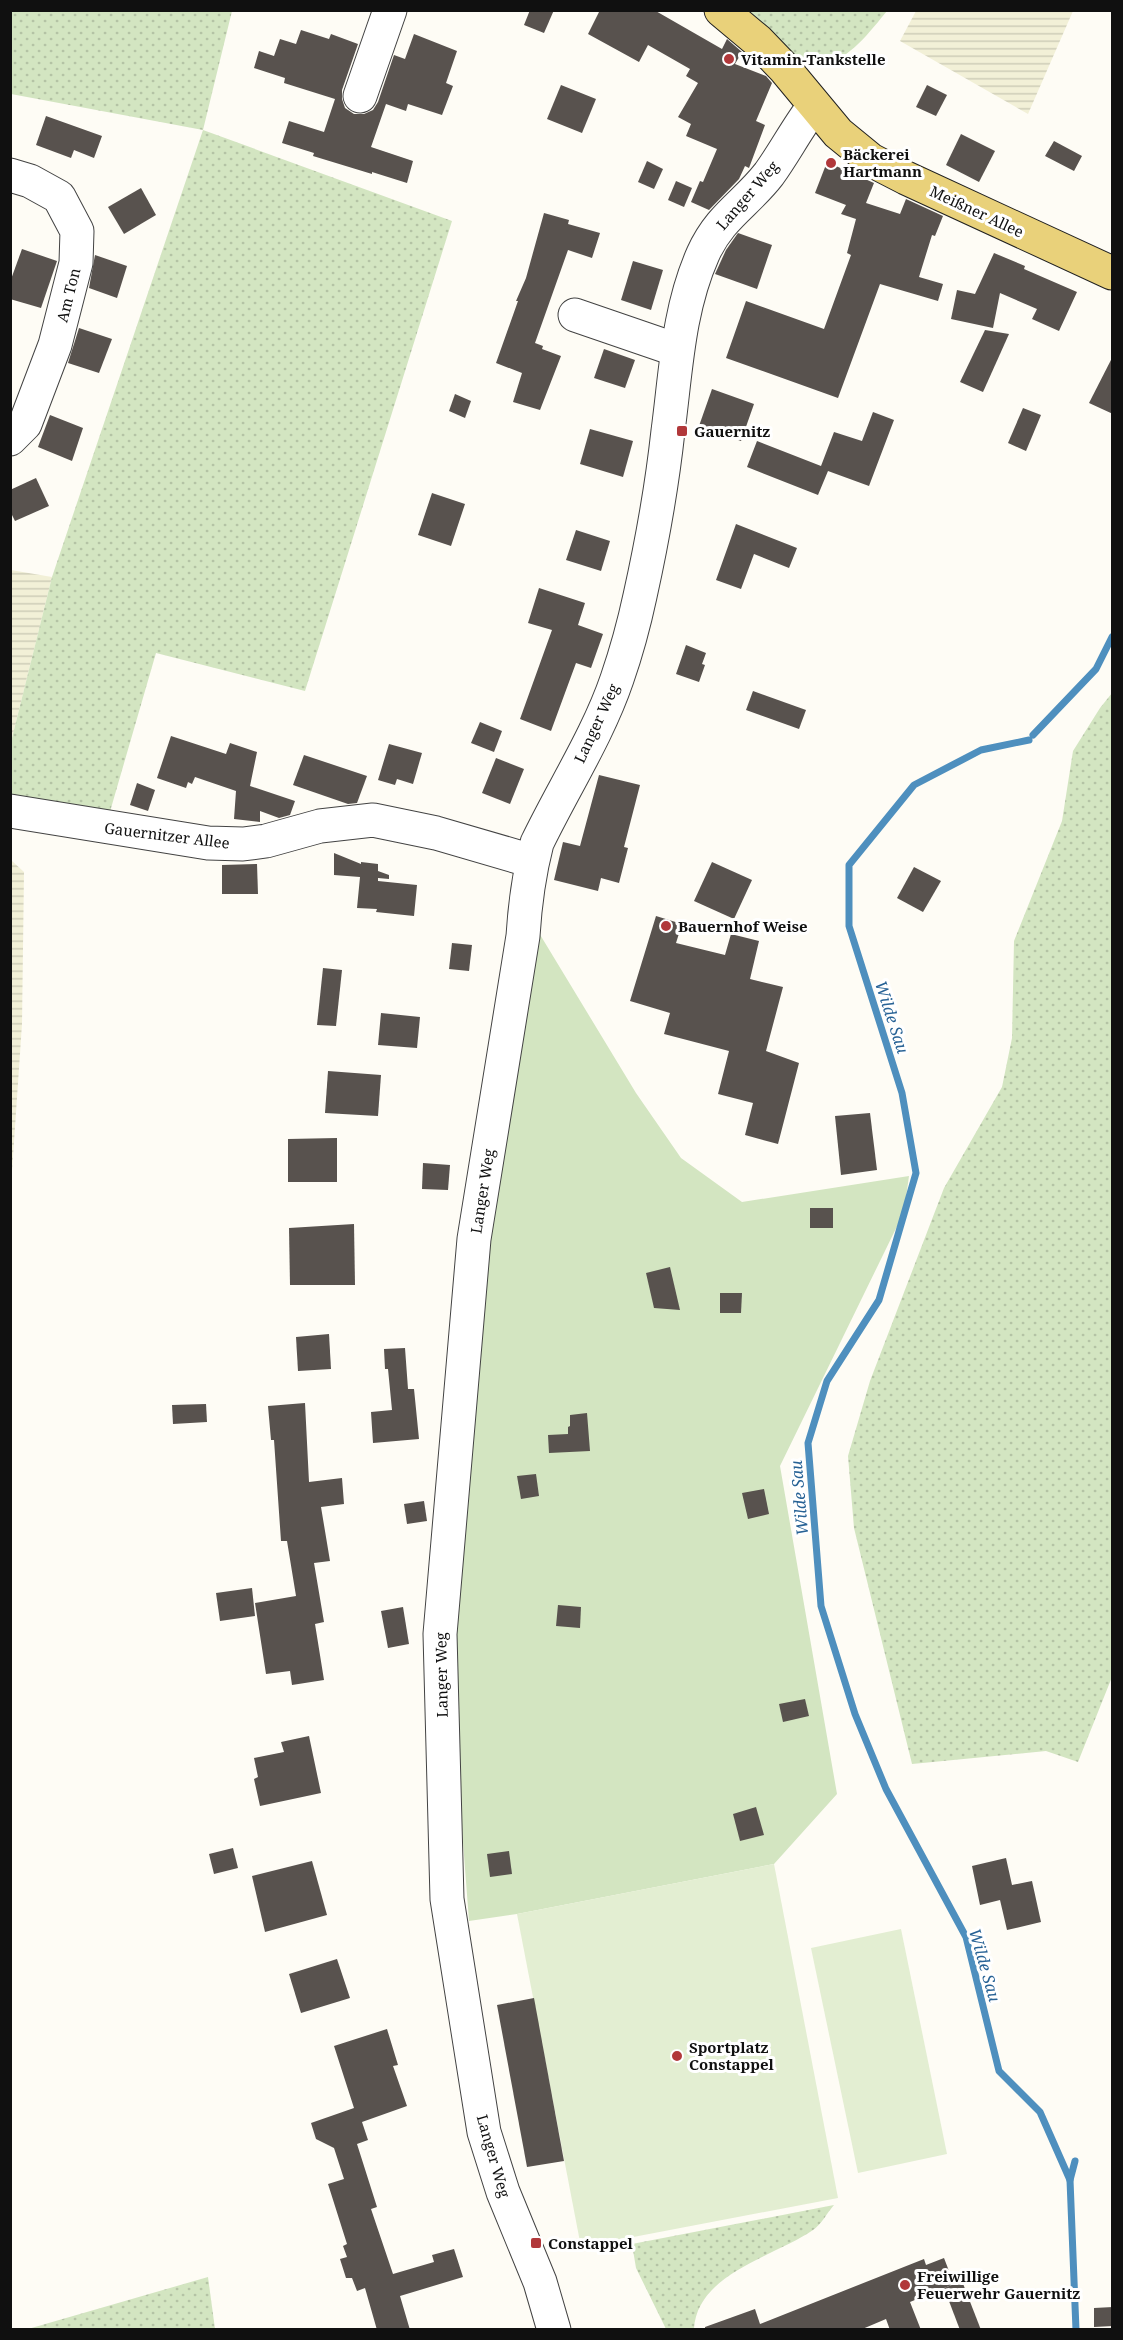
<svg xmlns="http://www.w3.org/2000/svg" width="1123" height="2340" font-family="'Noto Serif',serif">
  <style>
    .farmland { fill: url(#farmland-rules) }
    .grass { fill: url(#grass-dots) }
    .garden { fill: #d3e5c1 }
    .pitch { fill: #e3eed2 }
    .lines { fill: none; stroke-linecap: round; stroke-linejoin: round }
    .stream { stroke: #4e8fbe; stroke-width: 7 }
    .building { fill: #58524e }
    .minor-casing { stroke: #434343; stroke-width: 35 }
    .major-casing { stroke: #212121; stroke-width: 35 }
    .minor { stroke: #fff; stroke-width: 33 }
    .major { stroke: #e9d17a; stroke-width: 33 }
    .poi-dot { fill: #b1383a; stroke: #fff; stroke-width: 2 }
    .labels { text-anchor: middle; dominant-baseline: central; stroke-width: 6; stroke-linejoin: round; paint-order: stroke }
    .poi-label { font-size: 15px; font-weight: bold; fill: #101010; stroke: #fff; text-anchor: start }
    .street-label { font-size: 15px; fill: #101010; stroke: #fff }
    .water-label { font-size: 16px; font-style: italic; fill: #276295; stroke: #fff }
  </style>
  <defs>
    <pattern id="farmland-rules" width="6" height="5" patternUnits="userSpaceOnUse" patternTransform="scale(1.5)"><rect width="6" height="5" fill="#f2f0d7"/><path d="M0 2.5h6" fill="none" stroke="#cecdb8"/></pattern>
    <pattern id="grass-dots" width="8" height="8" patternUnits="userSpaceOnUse" patternTransform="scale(1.5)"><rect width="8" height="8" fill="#d3e5c1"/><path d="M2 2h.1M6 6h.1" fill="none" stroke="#b4c3a5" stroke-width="1.8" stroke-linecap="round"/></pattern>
  </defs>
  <rect width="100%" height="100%" fill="#fefcf5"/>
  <g class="farmland">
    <path d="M916,11v-1l157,1 -45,103 -128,-73z"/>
    <path d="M11,570l41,7 -41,165z"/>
    <path d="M11,860l13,12 -2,152 -11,162z"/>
  </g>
  <g class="grass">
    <path d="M10,11h222l-29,119 249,91 -147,470 -149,-38 -47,162 -98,-17v-56l41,-165 151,-447 -192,-36z"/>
    <path d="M740,11h147c-15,18 -39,51 -65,53 -8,0 -17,-2 -24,-3 -17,-20 -34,-38 -58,-50z"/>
    <path d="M1112,693v984l-34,85 -32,-11 -134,13 -58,-236 -6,-72 22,-75 74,-193 58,-101 10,-49 2,-97 48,-120 11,-70 27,-43z"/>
    <path d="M834,2205c-7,8 -13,20 -21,25 -37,26 -116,43 -119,99h-28l-30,-61 -4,-24z"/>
    <path d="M208,2277l7,52h-187z"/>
  </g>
  <path class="garden" d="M536,928l100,165 45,65 61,44 167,-26 -5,36 -124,254 57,328 -63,70 -257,50 -48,7 -21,-277 40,-445z"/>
  <g class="pitch">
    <path d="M774,1864l64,334 -257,49 -64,-333z"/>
    <path d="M901,1929l46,225 -89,19 -47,-225z"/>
  </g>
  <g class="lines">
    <g class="stream">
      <path d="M1033,735l63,-66 16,-32"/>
      <path d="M1029,740l-48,10 -67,35 -65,80v61l53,167 14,80 -37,127 -52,81 -19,62 13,163 34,108 31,75 80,148 33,134 41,41 30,68 6,150"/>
      <path d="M1070,2180l5,-19"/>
    </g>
  </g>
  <g class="building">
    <path d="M530,10h24l-10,23 -20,-8z"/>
    <path d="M600,10h54l68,39 5,-10 15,13 -7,12 31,12 6,7 -16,38 9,4 -16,43 -4,-2 -6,13 -30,31 -18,-8 9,-21 3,1 14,-33 -31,-13 5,-12 -13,-7 20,-34 -12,-7 4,-7 -42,-24 -9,17 -51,-28z"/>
    <path d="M301,30l28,9 2,-5 27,10 -16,46v9l3,9 9,6h10l9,-4 5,-8 16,-47 11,4 9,-25 43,17 -11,32 7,3 -11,29 -34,-11 -2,7 -20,-7 -15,43 42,14 -6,22 -35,-11v2l-59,-18 1,-3 -32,-10 7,-22 35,11 11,-33 -51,-16 1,-5 -31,-10 5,-17 15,5 6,-17 16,5z"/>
    <path d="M561,85l35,14 -14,34 -35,-14z"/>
    <path d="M927,85l20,10 -11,21 -20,-9z"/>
    <path d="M46,116l56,20 -8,22 -20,-8 -3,8 -35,-13z"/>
    <path d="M961,134l34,17 -16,31 -33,-17z"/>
    <path d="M1054,141l28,15 -8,15 -29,-15z"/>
    <path d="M647,161l16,8 -9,20 -16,-7z"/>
    <path d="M827,162l47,21 -8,20 34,11 6,-15 37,17 -8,20 -3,-1 -13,42 24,7 -5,17 -58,-17 -42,114 -112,-40 20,-57 78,28 27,-74 -4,-2 9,-34 -15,-5 5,-9 -31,-12z"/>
    <path d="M676,181l16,7 -8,19 -16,-7z"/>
    <path d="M141,188l15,27 -32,19 -16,-27z"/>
    <path d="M544,213l25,7 -1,4 32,9 -8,25 -24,-8 -33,93 8,3 -1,3 19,7 -21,54 -27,-8 9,-29 -26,-10 22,-62h-2l10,-23z"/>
    <path d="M738,233l34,12 -15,44 -42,-15 11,-24z"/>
    <path d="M22,249l35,12 -16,47 -31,-9v-17z"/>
    <path d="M994,253l31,13 -1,3 53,23 -18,39 -27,-12 5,-10 -37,-16 -7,35 -42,-9 6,-29 18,4z"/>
    <path d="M95,255l32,11 -10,32 -28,-10z"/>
    <path d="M633,261l30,9 -12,40 -30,-10z"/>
    <path d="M79,328l33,11 -13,34 -31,-10z"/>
    <path d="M985,330l24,4 -26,58 -23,-10z"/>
    <path d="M604,349l31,11 -10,28 -31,-10z"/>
    <path d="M1113,356v58l-24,-11z"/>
    <path d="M712,389l42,15 -13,37 -42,-15z"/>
    <path d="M455,394l16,7 -6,17 -16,-7z"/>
    <path d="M1023,408l18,7 -15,36 -18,-8z"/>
    <path d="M873,412l21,8 -25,66 -41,-15 -10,24 -71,-28 10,-26 64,25 13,-34 28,9z"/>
    <path d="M50,415l33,13 -11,33 -34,-14z"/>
    <path d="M590,429l43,12 -10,36 -43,-13z"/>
    <path d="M36,478l13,28 -34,15 -5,-10v-21z"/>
    <path d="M432,493l33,11 -14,42 -33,-11z"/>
    <path d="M736,524l61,24 -8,20 -35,-14 -13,35 -25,-9z"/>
    <path d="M576,530l34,11 -9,30 -35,-11z"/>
    <path d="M539,588l46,15 -7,22 25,9 -12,34 -15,-5 -25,68 -31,-12 32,-89 -24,-7z"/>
    <path d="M686,645l20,8 -4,11 3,1 -6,17 -23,-8z"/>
    <path d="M753,691l53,19 -7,19 -53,-19z"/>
    <path d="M480,722l22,9 -8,21 -23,-9z"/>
    <path d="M171,736l55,18 4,-11 27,9 -7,34 45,15 -5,14 -11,3 -19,-7v11l-26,-3 2,-28 -41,-14 -3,7 -4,-2 -2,6 -29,-10z"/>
    <path d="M389,744l33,9 -9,31 -16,-5 -2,6 -17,-5z"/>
    <path d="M304,755l63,21 -10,27 -9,1 -55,-19z"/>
    <path d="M496,758l28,11 -14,35 -28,-11z"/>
    <path d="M599,775l41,10 -16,62 4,1 -9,35 -18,-5 -3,13 -44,-11 9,-38 17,4z"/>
    <path d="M137,783l18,7 -7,21 -18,-6z"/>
    <path d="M334,853l27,11v-2l17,2v7l11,4v4l-11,-1v3l39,4 -3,31 -38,-4 1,-3 -20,-1 3,-31 -26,-2z"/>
    <path d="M712,862l40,18 -18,39 -40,-18z"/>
    <path d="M257,864l1,30h-36v-29z"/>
    <path d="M914,867l27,14 -18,31 -26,-14z"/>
    <path d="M656,916l26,8 -6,19 49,12 6,-21 28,7 -9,38 33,8 -17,64 33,12 -21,81 -33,-9 8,-32 -35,-9 11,-43 -65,-17 6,-21 -40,-12z"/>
    <path d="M452,943l20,2 -3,26 -20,-2z"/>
    <path d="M323,968l19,2 -6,56 -19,-1z"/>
    <path d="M381,1013l39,4 -3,31 -39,-3z"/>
    <path d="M328,1071l53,4 -3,41 -53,-3z"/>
    <path d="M870,1113l7,57 -36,5 -6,-59z"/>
    <path d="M337,1138v44h-49v-43z"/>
    <path d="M423,1163l27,2 -2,25 -26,-1z"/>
    <rect x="810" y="1208" width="23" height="20"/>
    <path d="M354,1224l1,61h-65l-1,-57z"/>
    <path d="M670,1267l10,43 -26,-2 -8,-35z"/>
    <path d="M720,1293h22l-1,20h-21z"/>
    <path d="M329,1334l2,35 -33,2 -2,-34z"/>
    <path d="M405,1348l3,41h6l5,50 -46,4 -2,-31 21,-2 -4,-41h-3l-1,-20z"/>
    <path d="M305,1403l4,79 33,-4 2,26 -23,3 9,54 -16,2 10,59 -9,2 9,56 -32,5 -2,-14 -24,3 -11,-71 41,-7 -9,-55h-6l-7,-101h-3l-3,-34z"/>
    <path d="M206,1404l1,18 -34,2 -1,-19z"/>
    <path d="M587,1413l3,38 -41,2 -1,-18 20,-1v-7l2,-1v-11z"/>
    <path d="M536,1474l3,22 -18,3 -4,-23z"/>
    <path d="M764,1489l5,25 -21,5 -6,-26z"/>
    <path d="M424,1501l3,20 -20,3 -3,-20z"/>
    <path d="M252,1588l3,28 -35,5 -4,-28z"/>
    <path d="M558,1605l23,2 -1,21 -24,-2z"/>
    <path d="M403,1607l6,37 -21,4 -7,-37z"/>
    <path d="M805,1699l4,17 -26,6 -4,-18z"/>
    <path d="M309,1736l12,57 -61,13 -6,-27 4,-2 -4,-19 30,-6 -3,-10z"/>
    <path d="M756,1807l8,28 -24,6 -7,-27z"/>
    <path d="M233,1848l5,20 -24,6 -5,-20z"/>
    <path d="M509,1851l3,23 -22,3 -3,-23z"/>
    <path d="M1006,1858l6,27 20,-4 9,41 -34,8 -7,-30 -20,5 -8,-39z"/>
    <path d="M312,1861l15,54 -62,17 -13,-56z"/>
    <path d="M337,1959l13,39 -49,15 -12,-39z"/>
    <path d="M534,1998l30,163 -37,6 -30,-162z"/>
    <path d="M387,2029l11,36 -5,1 14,40 -45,16 6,18 -11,4 20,63 -6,2 22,65 41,-12 -2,-7 22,-6 9,28 -63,19 10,34h-33l-12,-42 -8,3 -5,-13h-6l-6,-19 7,-2 -4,-11 4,-2 -19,-60 16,-5 -10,-31 -18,-9 -5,-16 43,-15 -20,-62z"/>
    <path d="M944,2258l10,26 -44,18 11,28h-31l-4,-11 -26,11h-155v-3l50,-18 5,15 164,-65 2,6z"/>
    <path d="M962,2281l19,49h-21l-16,-42z"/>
    <path d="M1113,2307v19l-19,1v-19z"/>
  </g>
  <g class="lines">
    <g class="minor-casing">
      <g id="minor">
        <path d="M360,96l30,-86"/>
        <path d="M10,175l20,6 29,16 18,34 -1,32 -21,82 -30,79 -15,15"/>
        <path d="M575,315l102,35"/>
        <path d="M10,811l198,32 35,1 23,-3 54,-15 53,-6 63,13 96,28"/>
        <path d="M554,2330l-14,-48 -37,-90 -19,-60 -37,-233 -7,-265 34,-395 49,-303c2,-32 6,-62 14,-93 26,-54 61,-108 80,-164 9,-26 17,-55 23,-83 12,-54 22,-110 28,-165 8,-60 10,-121 35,-177 17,-38 43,-50 66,-80 16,-22 28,-46 45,-68"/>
      </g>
    </g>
    <g class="major-casing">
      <path id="major" d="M721,10l37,31 26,27 54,65 33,27 35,18 206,95"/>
    </g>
    <use href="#minor" class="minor"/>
    <use href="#major" class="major"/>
  </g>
  <g class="poi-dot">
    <circle cx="729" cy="59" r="6"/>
    <circle cx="831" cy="163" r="6"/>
    <rect x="676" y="425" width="12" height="12" rx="3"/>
    <circle cx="666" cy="926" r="6"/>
    <circle cx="677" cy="2056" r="6"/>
    <rect x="530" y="2237" width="12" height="12" rx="3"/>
    <circle cx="905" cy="2285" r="6"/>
  </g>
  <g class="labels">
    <g class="poi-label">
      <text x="741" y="59">Vitamin-Tankstelle</text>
      <text x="843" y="154">Bäckerei<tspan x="843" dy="17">Hartmann</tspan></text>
      <text x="694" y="431">Gauernitz</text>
      <text x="678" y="926">Bauernhof Weise</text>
      <text x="689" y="2047">Sportplatz<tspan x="689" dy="17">Constappel</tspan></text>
      <text x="548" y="2243">Constappel</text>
      <text x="917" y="2276">Freiwillige<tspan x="917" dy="17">Feuerwehr Gauernitz</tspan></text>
    </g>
    <g class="street-label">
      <text transform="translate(747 195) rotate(-49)">Langer Weg</text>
      <text transform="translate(977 211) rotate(25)">Meißner Allee</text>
      <text transform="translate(68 295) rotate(-76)">Am Ton</text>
      <text transform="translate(596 723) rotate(-65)">Langer Weg</text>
      <text transform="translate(167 835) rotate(7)">Gauernitzer Allee</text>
      <text transform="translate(482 1191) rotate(-81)">Langer Weg</text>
      <text transform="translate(441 1675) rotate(-91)">Langer Weg</text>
      <text transform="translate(494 2156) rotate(74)">Langer Weg</text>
    </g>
    <g class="water-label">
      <text transform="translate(892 1017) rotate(72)">Wilde Sau</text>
      <text transform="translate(799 1498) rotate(-95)">Wilde Sau</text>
      <text transform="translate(985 1965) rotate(74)">Wilde Sau</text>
    </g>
  </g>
  <rect width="1123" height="2340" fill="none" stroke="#101010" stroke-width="24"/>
</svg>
